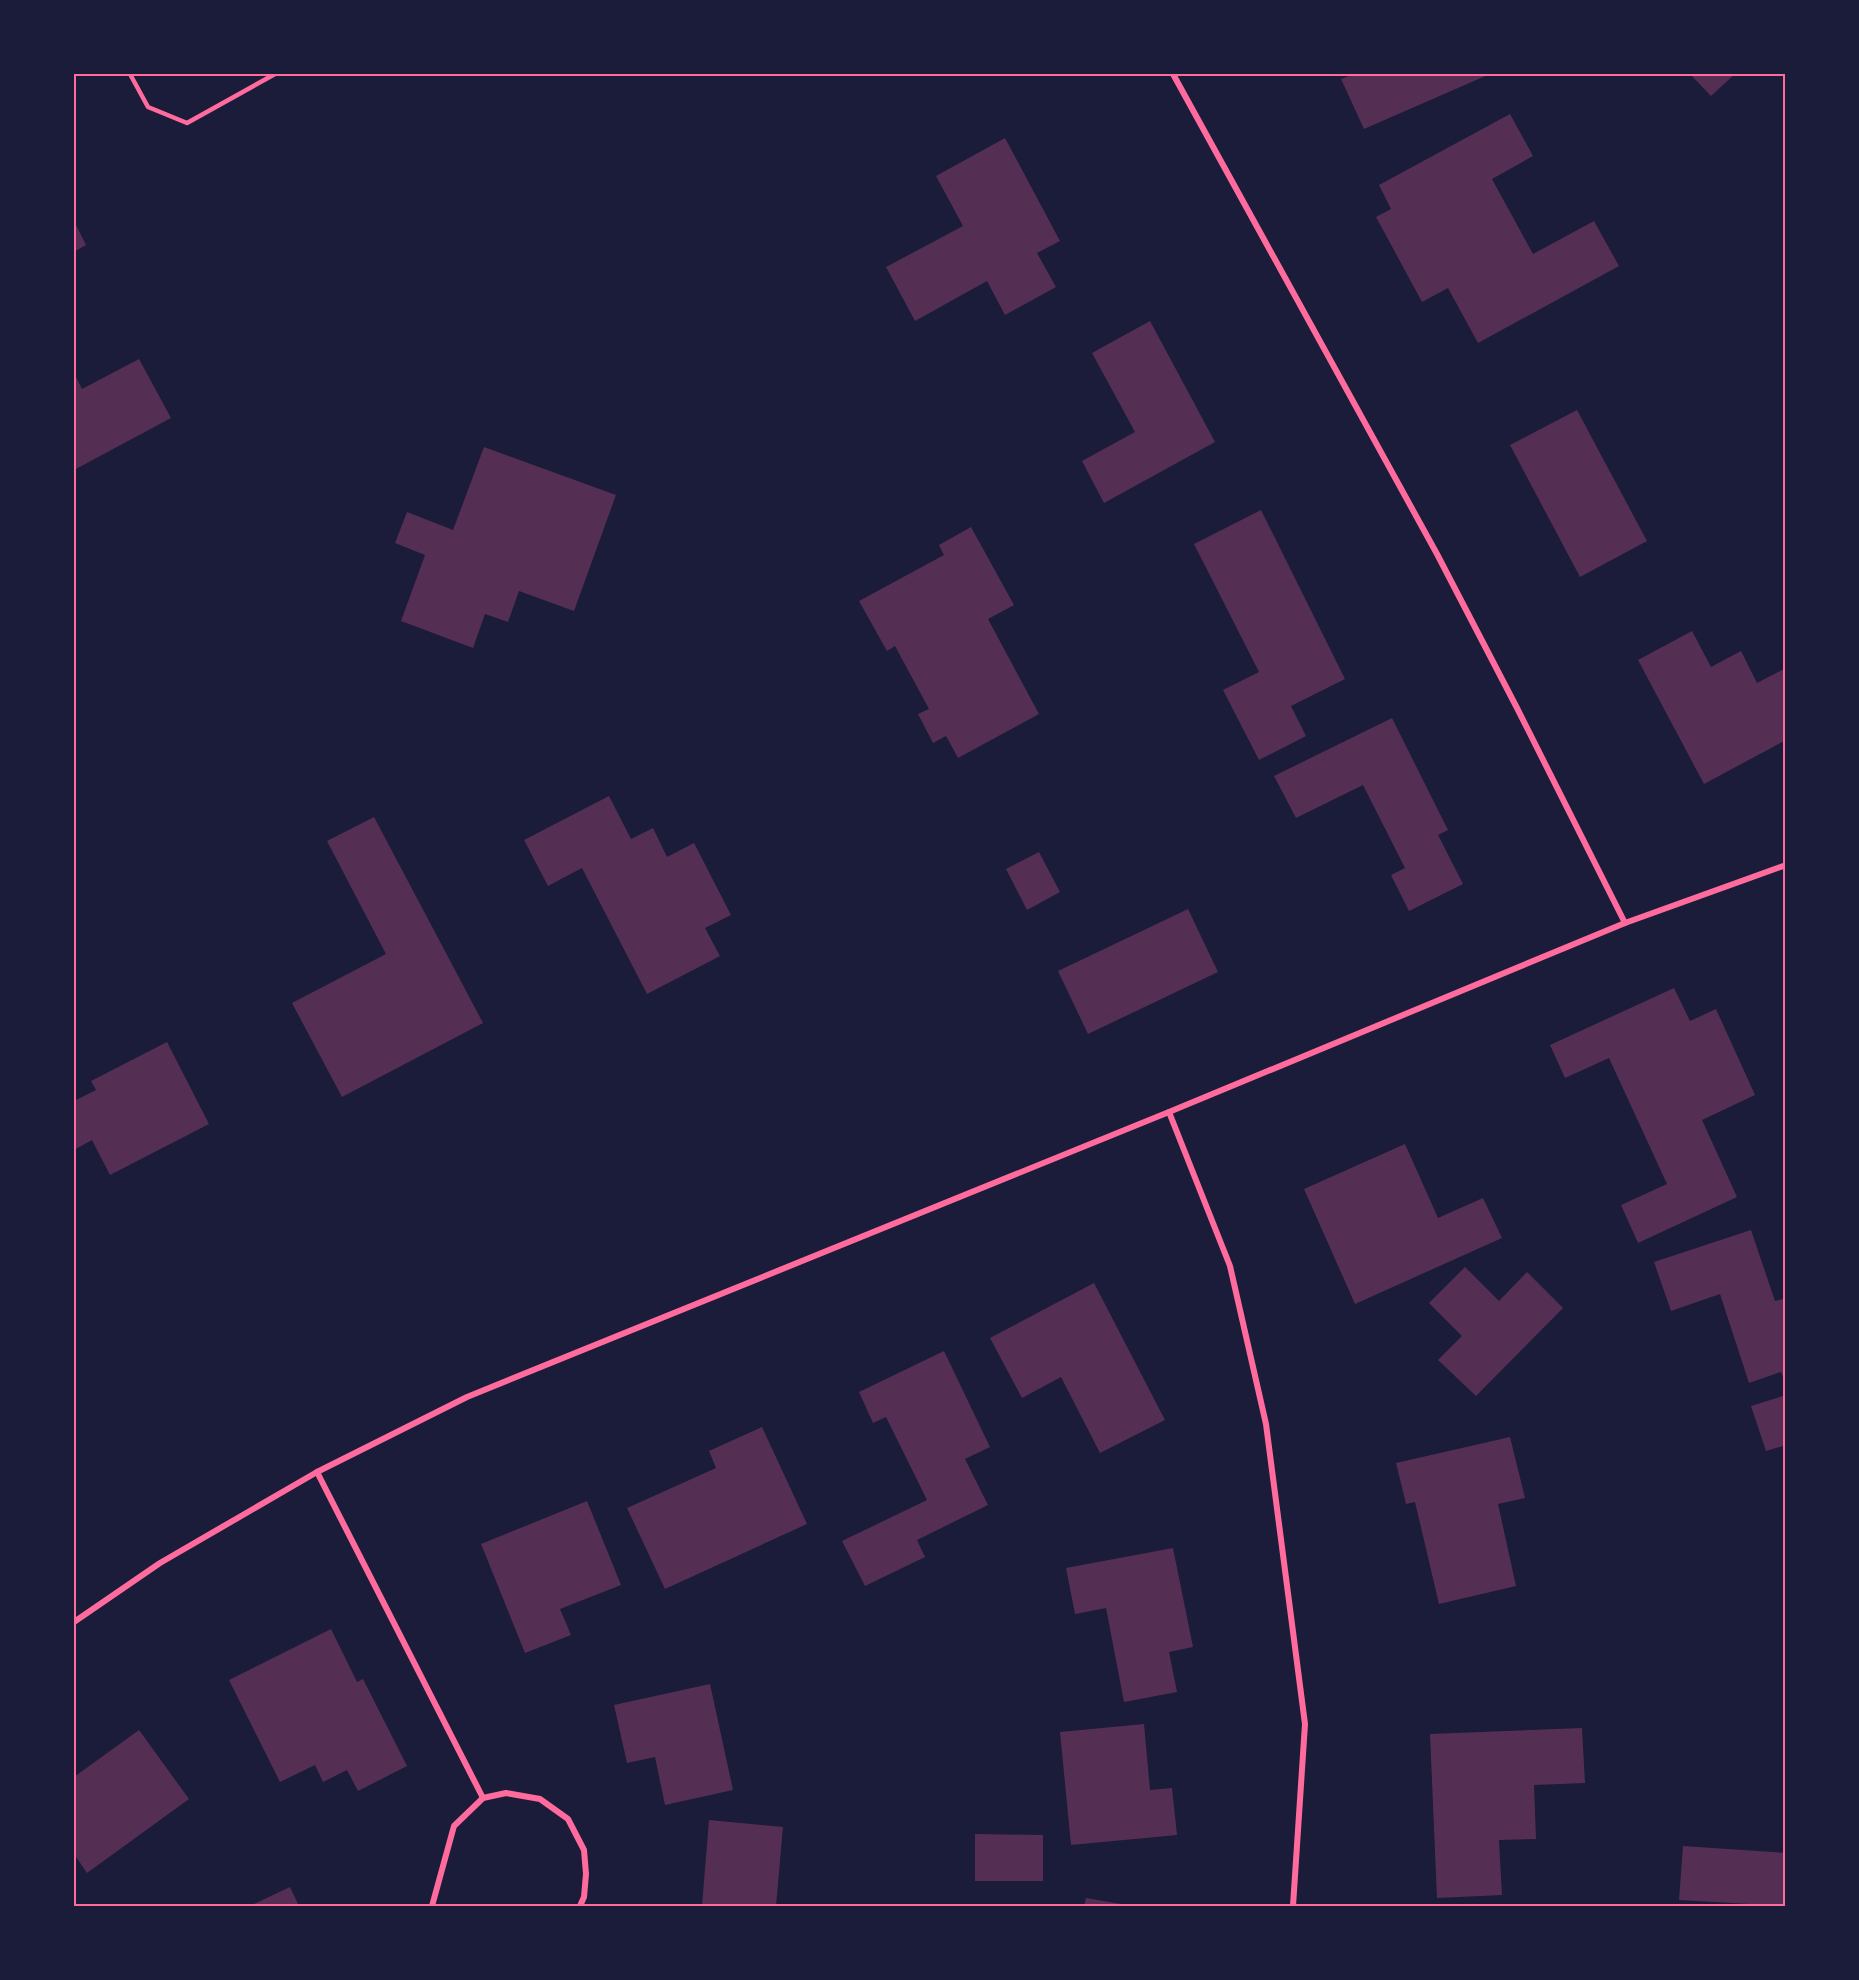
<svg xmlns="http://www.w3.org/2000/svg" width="1859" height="1980" font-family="'Zilla Slab',serif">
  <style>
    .building { fill: #542f53 }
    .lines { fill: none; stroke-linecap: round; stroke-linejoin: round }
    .service { stroke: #ff6b9d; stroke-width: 4.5 }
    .minor { stroke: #ff6b9d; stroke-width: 6 }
    .neatline { fill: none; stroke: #ff6b9d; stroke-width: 2 }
  </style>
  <rect width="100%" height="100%" fill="#1b1b3a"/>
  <g class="building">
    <path d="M1354,74h136l-126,55 -23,-50z"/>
    <path d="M1690,74h45l-24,22z"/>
    <path d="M1510,114l23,42 -41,23 41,75 61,-33 25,45 -141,77 -30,-55 -26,14 -46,-85 15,-8 -12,-24z"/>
    <path d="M1005,138l55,103 -23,12 19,34 -51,28 -18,-34 -72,40 -29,-54 77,-41 -27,-50z"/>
    <path d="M74,221l12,24 -12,7z"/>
    <path d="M1150,321l65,121 -111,61 -22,-42 53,-29 -43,-79z"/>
    <path d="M139,359l32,59 -97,52v-97l8,16z"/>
    <path d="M1577,410l70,131 -67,36 -70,-132z"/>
    <path d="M484,447l132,48 -42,116 -55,-20 -11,31 -23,-8 -12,34 -72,-27 24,-66 -30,-12 12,-31 46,18z"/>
    <path d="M1261,510l84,169 -54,27 15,30 -47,24 -36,-70 36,-18 -65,-128z"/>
    <path d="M971,527l43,78 -26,14 51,95 -81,44 -12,-22 -13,7 -15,-29 11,-5 -34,-63 -8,5 -28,-50 85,-46 -5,-10z"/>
    <path d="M1692,631l19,36 30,-16 16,32 29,-15v72l-82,44 -66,-124z"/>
    <path d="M1392,718l56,112 -10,5 25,49 -54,27 -18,-36 14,-7 -42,-83 -67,33 -22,-42z"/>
    <path d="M609,796l22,43 22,-11 14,29 27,-14 37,72 -26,13 15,28 -73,38 -65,-126 -34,18 -24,-46z"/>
    <path d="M374,817l109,206 -141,74 -50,-94 94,-49 -59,-113z"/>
    <path d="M1039,852l21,40 -33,18 -21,-41z"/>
    <path d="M1188,909l30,63 -130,62 -30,-63z"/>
    <path d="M1674,988l16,33 26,-12 39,86 -53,25 35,77 -99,46 -17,-38 46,-21 -58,-126 -44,20 -15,-33z"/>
    <path d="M167,1042l42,82 -99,51 -18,-35 -18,10v-49l22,-11 -5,-9z"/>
    <path d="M1405,1144l33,74 45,-20 19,40 -147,66 -51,-115z"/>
    <path d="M1751,1230l24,71 11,-3v85l-5,-11 -32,11 -29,-89 -49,17 -17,-49z"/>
    <path d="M1465,1267l34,34 28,-29 36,36 -87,88 -38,-36 24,-24 -33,-33z"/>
    <path d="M1094,1283l71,137 -65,33 -39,-76 -39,21 -32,-60z"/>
    <path d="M944,1351l46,96 -25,12 23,46 -71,35 8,17 -60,29 -23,-45 85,-41 -41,-83 -13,6 -14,-31z"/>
    <path d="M1786,1395v50l-20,6 -15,-45z"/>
    <path d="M762,1427l45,97 -142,65 -38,-81 89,-40 -7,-17z"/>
    <path d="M1510,1437l15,61 -27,6 18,82 -77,18 -24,-102 -9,2 -10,-41z"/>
    <path d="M587,1501l34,84 -61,24 11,26 -46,18 -44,-109z"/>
    <path d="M1173,1548l20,99 -24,5 8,40 -53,10 -18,-94 -31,6 -9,-46z"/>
    <path d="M331,1629l26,53 6,-3 44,87 -49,25 -11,-21 -24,12 -8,-17 -35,17 -51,-102z"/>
    <path d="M710,1684l23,106 -68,15 -10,-48 -28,6 -13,-58z"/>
    <path d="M1144,1724l6,66 22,-2 5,47 -106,10 -11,-113z"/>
    <path d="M1582,1728l3,55 -51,2 2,54 -37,1 3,55 -65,3 -7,-164z"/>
    <path d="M139,1730l50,69 -102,74 -13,-19v-77z"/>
    <path d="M709,1820l74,7 -7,79h-74z"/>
    <path d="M975,1834l68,1v46h-68z"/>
    <path d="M1683,1846l103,7v53l-107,-6z"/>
    <path d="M290,1887l9,19h-49z"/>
    <path d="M1086,1898l41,7v1h-43z"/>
  </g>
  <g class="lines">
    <path class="service" d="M130,74l18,33 39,16 88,-49"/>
    <g class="minor">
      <path d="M1173,74l264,480 80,154 108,215"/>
      <path d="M1169,1112l61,154 36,158 39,300 -12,182"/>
      <path d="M317,1472l166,326"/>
      <path d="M74,1622l86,-59 157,-91 150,-75 702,-285 456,-189 161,-58"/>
      <path d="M432,1906l22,-80 29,-28 23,-5 34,6 28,20 16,31 2,24 -2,23 -4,9"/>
    </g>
  </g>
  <rect width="1859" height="1980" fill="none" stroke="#1b1b3a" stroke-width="150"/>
  <rect x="75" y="75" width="1709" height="1830" class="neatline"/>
</svg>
